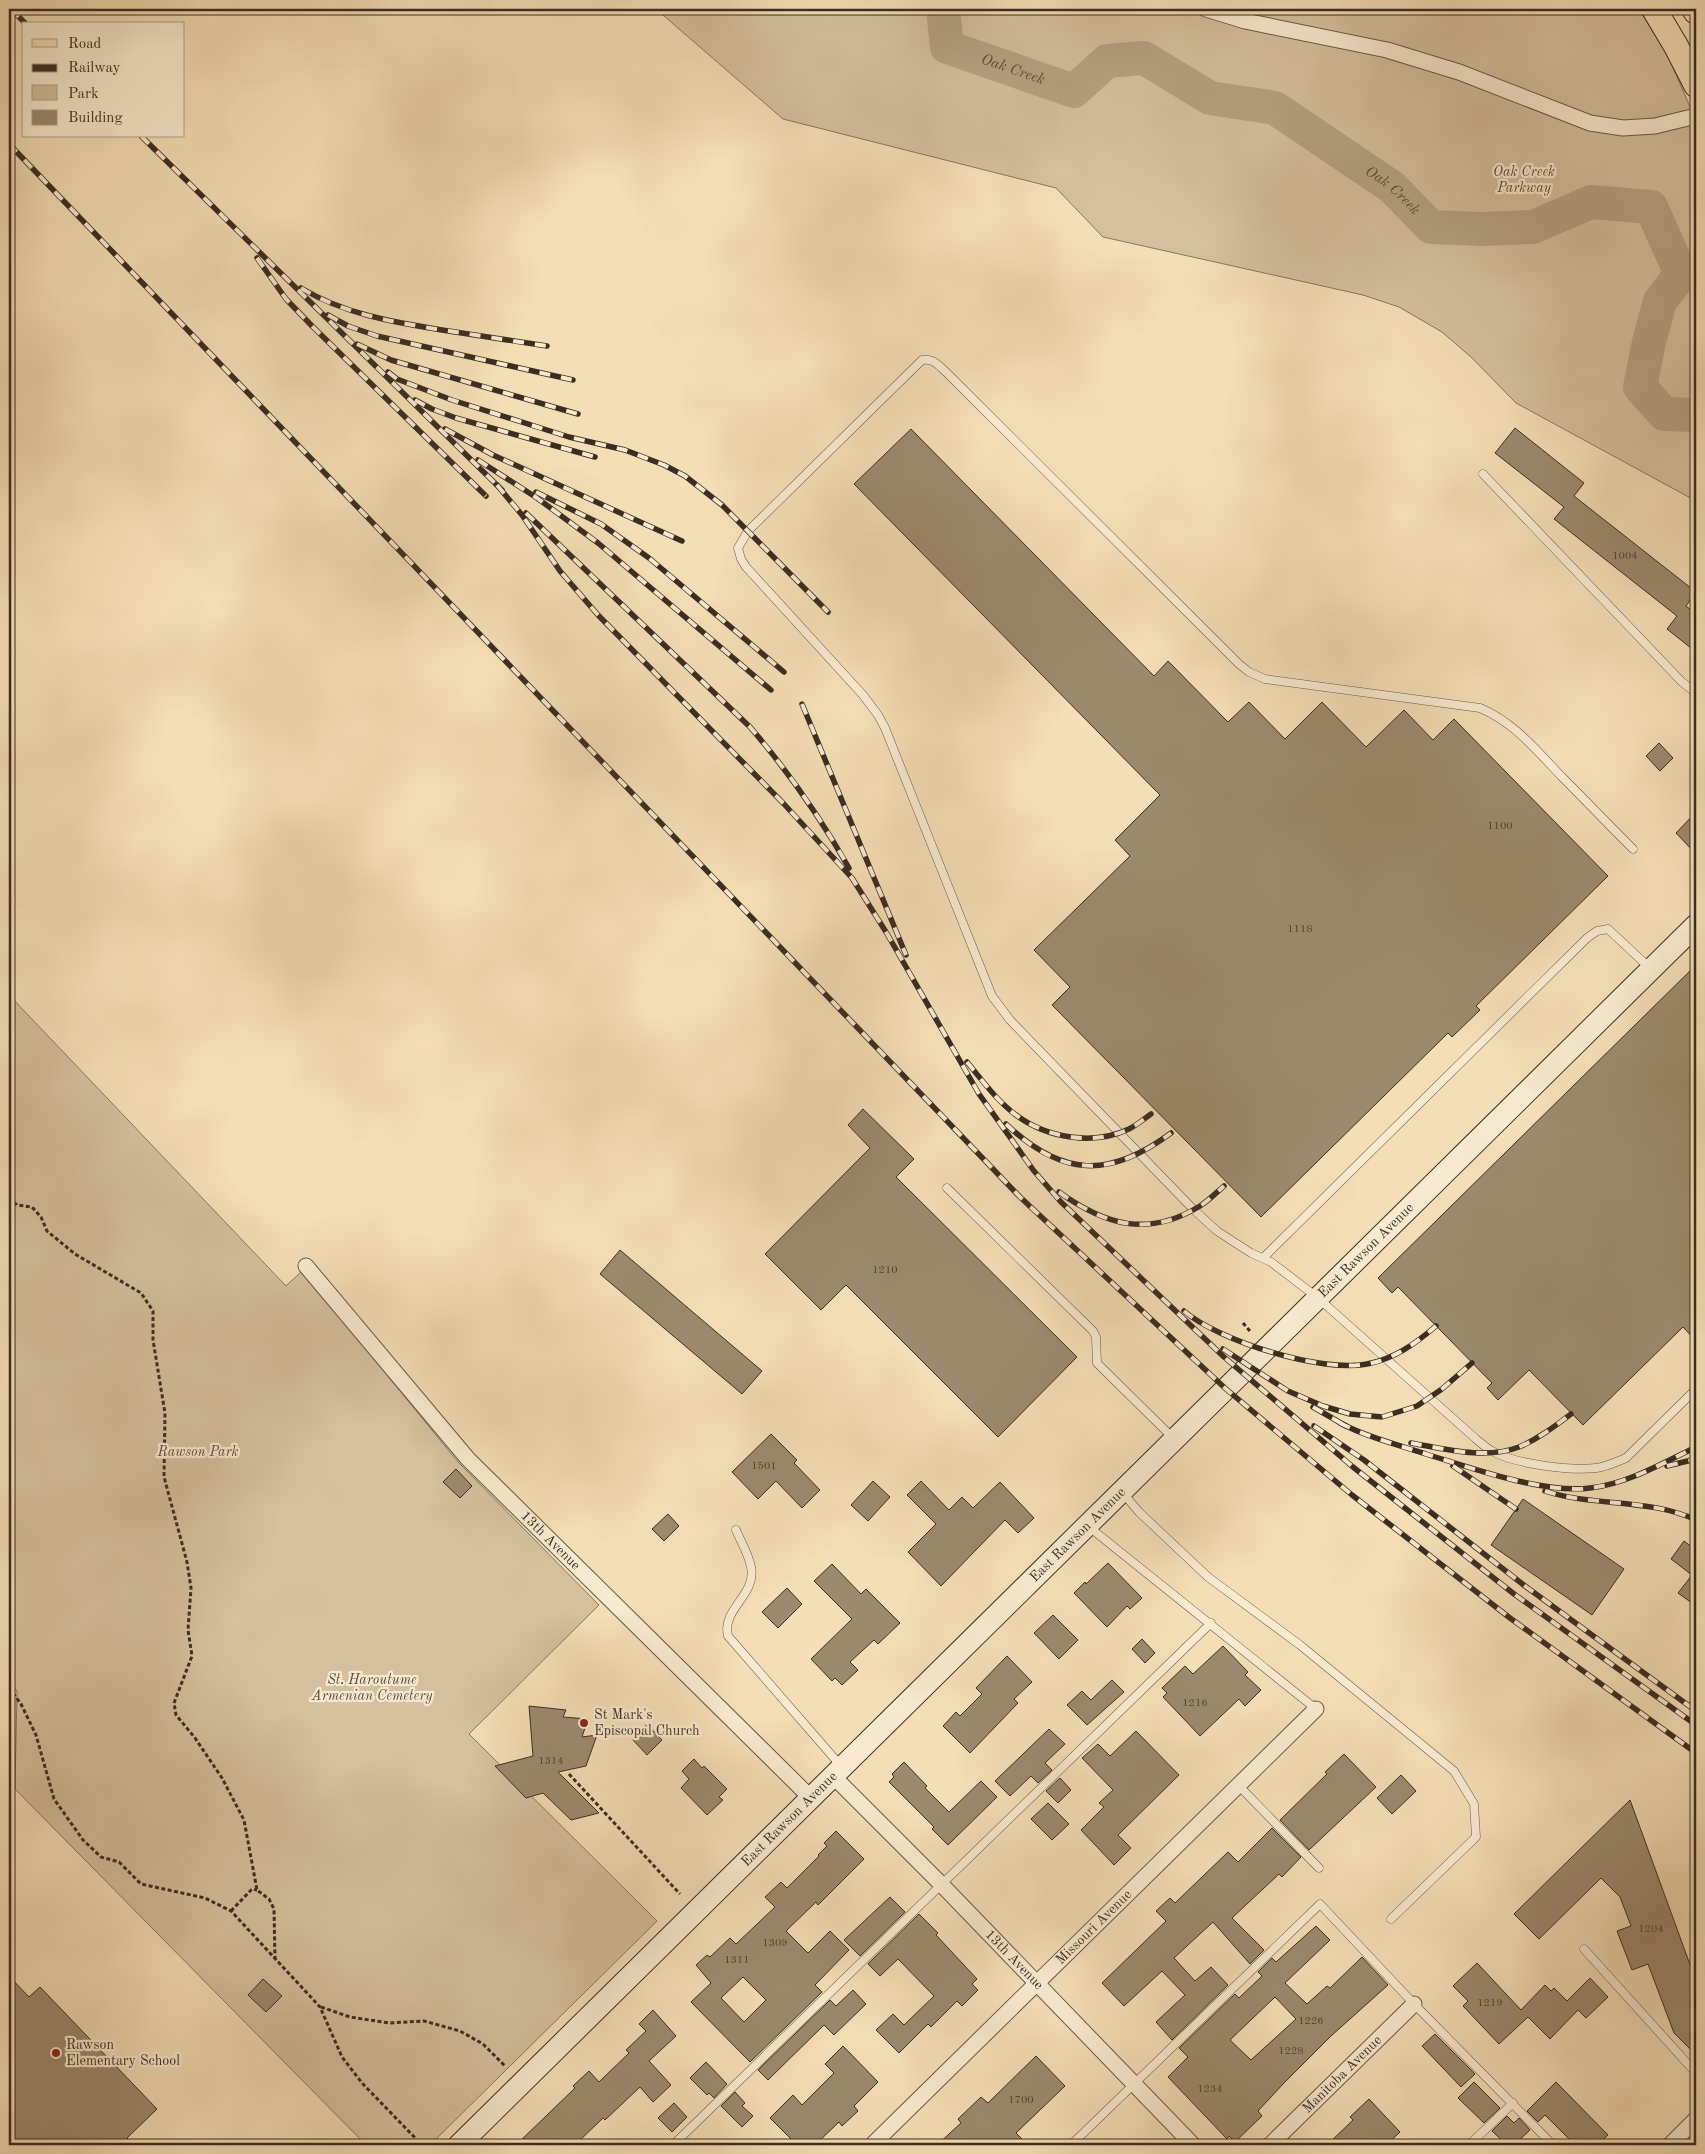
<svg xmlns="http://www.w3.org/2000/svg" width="1705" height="2154" font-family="'Old Standard TT',serif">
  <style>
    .green { fill: #d4c09c; stroke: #87775e }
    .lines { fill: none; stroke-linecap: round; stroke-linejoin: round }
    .river { stroke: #b5a283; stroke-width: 34 }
    .building { fill: #9b8a6e; stroke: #3a2e21; fill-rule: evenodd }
    .lane-casing { stroke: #685a46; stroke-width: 9 }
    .street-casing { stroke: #685a46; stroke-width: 17 }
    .secondary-casing { stroke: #3a2e21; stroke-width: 23 }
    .primary-casing { stroke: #3a2e21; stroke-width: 26 }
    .path { stroke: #3a2e21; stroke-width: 3; stroke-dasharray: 4 2.5; stroke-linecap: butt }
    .lane { stroke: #f8eacf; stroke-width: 8 }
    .street { stroke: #f8eacf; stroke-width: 15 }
    .secondary { stroke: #f8eacf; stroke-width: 21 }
    .primary { stroke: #f4deb5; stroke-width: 24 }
    .rail-casing { stroke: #3a2e21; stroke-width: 5.5 }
    .rail { stroke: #f8eacf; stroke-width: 4; stroke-dasharray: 11; stroke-linecap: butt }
    .poi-dot { fill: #8f2418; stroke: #f8eacf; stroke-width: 2 }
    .labels { text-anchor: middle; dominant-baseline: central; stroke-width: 4.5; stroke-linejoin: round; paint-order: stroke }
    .number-label { font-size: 11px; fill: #524534 }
    .park-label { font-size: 14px; font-style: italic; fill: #594b3a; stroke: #f8eacf }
    .street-label { font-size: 14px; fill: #3a2e21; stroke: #f8eacf }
    .poi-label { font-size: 14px; fill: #3a2e21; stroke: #f8eacf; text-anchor: start }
    .water-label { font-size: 15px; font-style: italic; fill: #594b3a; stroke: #f8eacf }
  </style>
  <rect width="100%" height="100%" fill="#f4deb5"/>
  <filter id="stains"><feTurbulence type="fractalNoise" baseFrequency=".004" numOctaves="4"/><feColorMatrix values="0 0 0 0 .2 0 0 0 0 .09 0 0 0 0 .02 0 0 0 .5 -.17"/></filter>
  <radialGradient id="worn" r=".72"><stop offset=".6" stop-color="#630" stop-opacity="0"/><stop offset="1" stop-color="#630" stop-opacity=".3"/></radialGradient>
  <g class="green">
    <path d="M656,9h723l33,4 41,-4h186l30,49 27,63v380l-180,-98 -45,-46 -29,-25 -43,-25 -36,-12 -260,-58 -47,-49 -273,-69z"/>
    <path d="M9,995l277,291 16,-15 156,191 141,143 -130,129 188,187 -227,224h-64l-351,-356 2,-98 -8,-8z"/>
  </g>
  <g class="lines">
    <path class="river" id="s1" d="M943,9l4,38 127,44 33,-30 37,-3 66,40 65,10 117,79 39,40 51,2 51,-2 58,-25 60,5 30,67 -21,27 -11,41 -9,45 24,27 32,1"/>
  </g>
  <g class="building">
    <path d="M1515,428l69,55 -10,13 122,96 -10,14 10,8v38l-29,-23 10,-13 -123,-97 10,-12 -69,-54z"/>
    <path d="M911,429l243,247 14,-15 60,61 21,-20 36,37 37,-37 44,45 38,-37 29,30 21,-21 154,157 -132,130 4,4 -28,27 -4,-4 -187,184 -209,-212 18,-18 -36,-37 96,-94 -15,-16 45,-45 -306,-311z"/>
    <path d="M1659,743l14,15 -13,13 -14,-15z"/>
    <path d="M1696,812v42l-20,-21z"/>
    <path d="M1696,965v376l-13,-14 -100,98 -54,-55 -31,30 -11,-12 5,-5 -94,-96 -6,6 -14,-15z"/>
    <path d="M863,1109l51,50 -18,18 181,180 -79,80 -152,-152 -25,25 -56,-56 105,-106 -22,-23z"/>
    <path d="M620,1250l142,121 -20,23 -142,-120z"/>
    <path d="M771,1434l26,26 -3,3 26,27 -18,18 -26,-27 -18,18 -26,-27z"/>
    <path d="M456,1469l16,17 -12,12 -17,-16z"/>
    <path d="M873,1481l17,16 -22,24 -17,-16z"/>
    <path d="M921,1481l28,29 13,-13 11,11 27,-26 34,36 -16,15 -13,-13 -64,66 -33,-34 28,-28 -29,-29z"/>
    <path d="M1523,1499l101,70 -32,46 -101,-70z"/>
    <path d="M668,1514l11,12 -15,15 -12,-12z"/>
    <path d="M1684,1541l12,9v56l-18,-13 14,-18 -21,-16z"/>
    <path d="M1108,1563l34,35 -12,11 -3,-3 -20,21 -33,-34 11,-11 1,2z"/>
    <path d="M832,1564l29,30 5,-5 34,34 -22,21 -4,-4 -24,22 8,8 -16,15 -7,-7 -3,3 -21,-22 41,-40 -38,-38z"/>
    <path d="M787,1588l15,16 -24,24 -16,-16z"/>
    <path d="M1053,1615l25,25 -19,19 -25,-26z"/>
    <path d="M1142,1639l13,14 -10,10 -13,-14z"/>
    <path d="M1223,1646l25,26 -3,3 16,15 -16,16 -6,-7 -39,37 -37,-39 4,-4 -5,-5 23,-22 8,8z"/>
    <path d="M1007,1656l25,26 -18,17 4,4 -48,50 -27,-27 13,-14 4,4 22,-22 -6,-6z"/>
    <path d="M1112,1680l12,12 -37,33 -20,-20 15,-14 9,9z"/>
    <path d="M529,1706l37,4 -3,7 25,2 -6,18 15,-2 -11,31 -28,6 41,41 -28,7 -28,-27 -17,5 -31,-32 38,-10z"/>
    <path d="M647,1724l15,16 -15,15 -15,-16z"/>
    <path d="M1049,1729l16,15 -20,19 7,7 -14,13 -7,-7 -21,20 -15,-15z"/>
    <path d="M1136,1731l43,44 -61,60 13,13 -17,17 -33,-35 23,-23 -5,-4 14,-13 -31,-32 16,-14 12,12z"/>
    <path d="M1344,1754l32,33 -67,63 -29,-30 47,-46 -2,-2z"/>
    <path d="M694,1759l8,9 2,-2 23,23 -8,8 4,3 -16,15 -26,-27 8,-9 -7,-8z"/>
    <path d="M904,1762l23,24 -2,2 24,24 32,-31 16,16 -49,48 -16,-16 2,-2 -45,-45 5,-5 -2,-3z"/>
    <path d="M1401,1775l15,16 -24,23 -15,-16z"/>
    <path d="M1060,1778l11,12 -13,13 -12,-12z"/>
    <path d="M1630,1800l66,181v74l-22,-22 -26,-69 -16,6 -15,-39 14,-5 -11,-29 -19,-19 -62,61 -25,-25z"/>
    <path d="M1048,1803l21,21 -17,16 -21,-21z"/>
    <path d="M1272,1828l29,29 -19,20 -3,-3 -47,44 32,32 -14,14 -37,-42 -39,36 21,23 16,-14 17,18 -56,55 -16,-18 29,-27 -23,-24 -38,35 -22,-23 64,-62 -10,-10 14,-13 5,5 53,-51 10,10z"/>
    <path d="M836,1831l28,28 -46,46 -2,-3 -30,29 22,22 22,-22 19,19 -34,35 7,7 -72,70 -59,-60 20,-19 -15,-18 11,-10 3,2 20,-19 6,6 39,-37 -10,-10 16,-15 6,6 32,-32 -1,-1 9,-9 -3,-3zM743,1977l23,23 -22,22 -23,-24z"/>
    <path d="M890,1897l15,15 -45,44 -16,-16z"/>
    <path d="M919,1914l19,19 -2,2 41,44 -5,5 6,6 -16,16 -5,-5 -26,26 -3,-3 -29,29 -23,-23 17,-16 11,11 30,-29 -36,-37 -18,17 -12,-12z"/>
    <path d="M1316,1926l14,14 -45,43 22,21 20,-18 3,2 32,-31 26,28 -57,51 -48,48 -25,27 4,5 -27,26 -6,-6 -2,3 -59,-62 20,-20 -9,-9 56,-54 4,4 23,-22 -4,-4 14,-14 4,4zM1275,1997l21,22 -45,41 -21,-20z"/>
    <path d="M1477,1963l44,47 24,-25 6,6 3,-3 13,13 23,-23 18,19 -22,21 -8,-8 -28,29 -22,-22 -29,27 -36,-38 5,-5 -15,-15z"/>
    <path d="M9,1976l20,21 11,-10 117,122 -30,29 7,7h-125z"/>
    <path d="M263,1979l19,17 -16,16 -18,-17z"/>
    <path d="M853,1990l13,14 -32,31 -10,-10 -56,55 -10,-10 72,-70 6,6z"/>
    <path d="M653,2010l23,26 -27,25 22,24 -18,17 -13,-15 -35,33 -2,-2 -28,27h-59l59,-57 -2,-2 16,-15 10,11 30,-29 -3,-3 20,-19 -7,-7z"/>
    <path d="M1435,2034l40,40 -14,13 -39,-41z"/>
    <path d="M843,2046l35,36 -24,24 4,5 -16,15 -3,-4 -24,23h-18l-27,-27 23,-23 9,10 32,-32 -9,-9z"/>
    <path d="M1036,2056l29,30 -49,47 12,12h-91l24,-22 -3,-4 23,-22 7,6z"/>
    <path d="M706,2062l21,22 -13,14 -5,-5 -2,2 -17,-17z"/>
    <path d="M1474,2082l26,26 -16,15 -26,-25z"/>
    <path d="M1556,2082l52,53 -11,10h-22l-30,-30 -7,7 -11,-11z"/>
    <path d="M735,2092l10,11 -3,3 11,10 -11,11 -21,-21z"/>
    <path d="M1369,2099l31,33 -14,13h-59l26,-25 -3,-3z"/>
    <path d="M674,2103l13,14 -15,15 -14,-14z"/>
    <path d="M1507,2116l7,7 5,-5 11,12 -16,15h-7l-15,-14z"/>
  </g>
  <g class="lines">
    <g class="lane-casing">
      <g id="lane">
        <path d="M1483,474l199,208 14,11"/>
        <path d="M1633,849c-24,-24 -47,-48 -71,-72 -25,-26 -48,-55 -82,-69l-215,-29 -16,-7 -10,-8 -293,-292c-8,-7 -13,-14 -24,-12l-174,171 -10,17 3,11 5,8 117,128 15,20 7,13 107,268 18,24 183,189 24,22 34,22 20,9 47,36 158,141c5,4 10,9 16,12 22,13 79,20 104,17 10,-1 20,-6 30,-10l70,-69"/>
        <path d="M947,1188l146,143 3,6 1,26 76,75"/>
        <path d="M1263,1258l324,-320 10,-7 11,-2 43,40"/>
        <path d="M1123,1493l16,19 69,65 92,68 154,126 20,33 2,33 -85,82"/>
        <path d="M1089,1527l227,182"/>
        <path d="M736,1530c5,12 13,25 15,37 6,28 -30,42 -23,69l113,130"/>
        <path d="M1239,1786l80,82"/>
        <path d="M1584,1949l112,124"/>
        <path d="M673,2145l538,-522"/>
        <path d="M1071,2145l249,-241 94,100 139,141"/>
        <path d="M1469,2145l44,-42"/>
      </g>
    </g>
    <g class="street-casing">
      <g id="street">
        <path d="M1206,9l39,12 142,29 72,22 131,51 33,5 32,-2 41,-10"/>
        <path id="s2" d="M306,1266l162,193 343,339"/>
        <path id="s3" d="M833,1776l109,109 251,260"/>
        <path id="s4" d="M872,2145l444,-436"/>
        <path id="s5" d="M1270,2145l144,-141"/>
        <path d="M1670,2145l26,-26"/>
      </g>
    </g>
    <g class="secondary-casing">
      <g id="secondary">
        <path id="s6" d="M459,2145l1237,-1220"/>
      </g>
    </g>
    <g class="primary-casing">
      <g id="primary">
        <path d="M1654,9l22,37 20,39"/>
        <path d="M1694,9l2,3"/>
      </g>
    </g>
    <g class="path">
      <path d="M9,1198l8,7 15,2 9,10 6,14 28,23 66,39 12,18v29l12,73 -1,64 23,85 4,26 -3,42 4,26 -18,47 2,12 19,23 27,40 22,42 13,70 12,9 5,10 1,50"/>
      <path d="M1243,1323l7,8"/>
      <path d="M9,1688l12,16 15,31 18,64 29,41 18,17 18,5 22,22 64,14 26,13 89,96 22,50 20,26 60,62"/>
      <path d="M569,1774l111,120"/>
      <path d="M231,1911l21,-22 5,1"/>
      <path d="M321,2007l29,10 39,6 35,-2 36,10 23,13 22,22"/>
    </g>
    <use href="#lane" class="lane"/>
    <use href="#street" class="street"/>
    <use href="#secondary" class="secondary"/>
    <use href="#primary" class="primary"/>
    <g class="rail-casing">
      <g id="rail">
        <path d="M11,9l15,15"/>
        <path d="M141,136l361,354"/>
        <path d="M9,144l1011,1053 206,192 126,106 158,123 186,135"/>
        <path d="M257,258l29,41 26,27 174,170"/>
        <path d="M301,288c43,26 92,34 141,42 35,5 70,11 105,16"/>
        <path d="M328,315l20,11 29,10 196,44"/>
        <path d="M357,344l34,16 187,54"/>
        <path d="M388,372l9,7 55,21 117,37 56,13 39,15 21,11 37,29 106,107"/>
        <path d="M415,400l17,9 24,9 139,39"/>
        <path d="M445,429l48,26 189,86"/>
        <path d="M478,460l59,38 61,45 173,147"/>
        <path d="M497,485l25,30 38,56 38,44 186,189 68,74 34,54 93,162 55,77 27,31 163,155 129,110 161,127 182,131"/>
        <path d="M536,492l65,32 48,34 135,114"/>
        <path d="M526,513l224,214c38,44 70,90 99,141"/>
        <path d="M802,704l104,251"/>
        <path d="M967,1062c15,18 30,39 49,53 31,23 77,31 113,14 8,-4 15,-10 22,-15"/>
        <path d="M1006,1124c56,53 103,55 165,9"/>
        <path d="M1059,1192c46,33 89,46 141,14 8,-5 16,-13 24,-20"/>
        <path d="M1184,1311c35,30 137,62 183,53 27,-5 48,-20 69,-38"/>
        <path d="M1223,1349l65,42 35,15 27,8 32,3 35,-11 25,-17 30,-26"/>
        <path d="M1313,1407l33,19"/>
        <path d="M1340,1423c27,14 58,22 86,31 46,14 117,40 164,34 37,-4 73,-25 106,-41"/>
        <path d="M1314,1426l50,34 161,126 171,125"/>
        <path d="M1411,1443c34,6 74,17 108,4 19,-8 36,-21 52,-33"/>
        <path d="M1453,1466l63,43"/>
        <path d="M1667,1466l29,-7"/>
        <path d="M1545,1491c49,16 104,7 151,29"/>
      </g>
    </g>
    <use href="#rail" class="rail"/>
  </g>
  <g class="poi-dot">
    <circle cx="584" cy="1723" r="5"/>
    <circle cx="56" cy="2053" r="5"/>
  </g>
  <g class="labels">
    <g class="number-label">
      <text x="1625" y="556">1004</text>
      <text x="1500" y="826">1100</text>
      <text x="1300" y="929">1118</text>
      <text x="885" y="1270">1210</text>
      <text x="764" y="1466">1501</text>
      <text x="1195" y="1703">1216</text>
      <text x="551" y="1761">1314</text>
      <text x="1651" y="1929">1204</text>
      <text x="775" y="1943">1309</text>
      <text x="737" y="1960">1311</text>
      <text x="1490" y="2003">1219</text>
      <text x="1311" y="2021">1226</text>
      <text x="1291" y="2051">1228</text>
      <text x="1210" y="2089">1234</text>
      <text x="1021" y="2100">1700</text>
    </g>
    <g class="park-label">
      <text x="1524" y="172">Oak Creek<tspan x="1524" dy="16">Parkway</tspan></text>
      <text x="198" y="1452">Rawson Park</text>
      <text x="372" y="1680">St. Haroutume<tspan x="372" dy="16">Armenian Cemetery</tspan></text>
    </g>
    <g class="street-label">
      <text stroke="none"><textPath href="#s6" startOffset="1274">East Rawson Avenue</textPath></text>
      <text stroke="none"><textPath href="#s6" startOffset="869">East Rawson Avenue</textPath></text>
      <text stroke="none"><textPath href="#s2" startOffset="368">13th Avenue</textPath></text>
      <text stroke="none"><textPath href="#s6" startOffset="464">East Rawson Avenue</textPath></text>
      <text stroke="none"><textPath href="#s4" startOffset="311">Missouri Avenue</textPath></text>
      <text stroke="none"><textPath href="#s3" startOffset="258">13th Avenue</textPath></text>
      <text stroke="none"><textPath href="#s5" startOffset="101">Manitoba Avenue</textPath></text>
    </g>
    <g class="poi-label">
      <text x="594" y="1715">St Mark's<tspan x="594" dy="16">Episcopal Church</tspan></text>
      <text x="66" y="2045">Rawson<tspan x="66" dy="16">Elementary School</tspan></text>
    </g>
    <g class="water-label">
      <text stroke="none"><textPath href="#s1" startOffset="108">Oak Creek</textPath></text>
      <text stroke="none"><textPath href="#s1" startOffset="541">Oak Creek</textPath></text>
    </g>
  </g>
  <rect width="1705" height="2154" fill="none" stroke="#f4deb5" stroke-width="30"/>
  <rect x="10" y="10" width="1685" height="2134" fill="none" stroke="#3a2e21" stroke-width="2.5"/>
  <rect x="15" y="15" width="1675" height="2124" fill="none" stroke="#3a2e21"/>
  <rect x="22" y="22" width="162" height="115" fill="#f8eacf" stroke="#ac9f89"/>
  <rect x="32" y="39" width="25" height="8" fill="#f4deb5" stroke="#ac9f89"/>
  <text x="68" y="48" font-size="15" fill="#3a2e21">Road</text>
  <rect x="32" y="64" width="25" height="8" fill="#3a2e21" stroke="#ac9f89"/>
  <text x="68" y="72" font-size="15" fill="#3a2e21">Railway</text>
  <rect x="32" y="85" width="25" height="15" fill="#d4c09c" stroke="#ac9f89"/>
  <text x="68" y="98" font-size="15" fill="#3a2e21">Park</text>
  <rect x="32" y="110" width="25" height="15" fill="#9b8a6e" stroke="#ac9f89"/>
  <text x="68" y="122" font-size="15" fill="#3a2e21">Building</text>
  <rect width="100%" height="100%" filter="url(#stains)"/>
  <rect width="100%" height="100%" fill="url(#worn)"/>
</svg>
